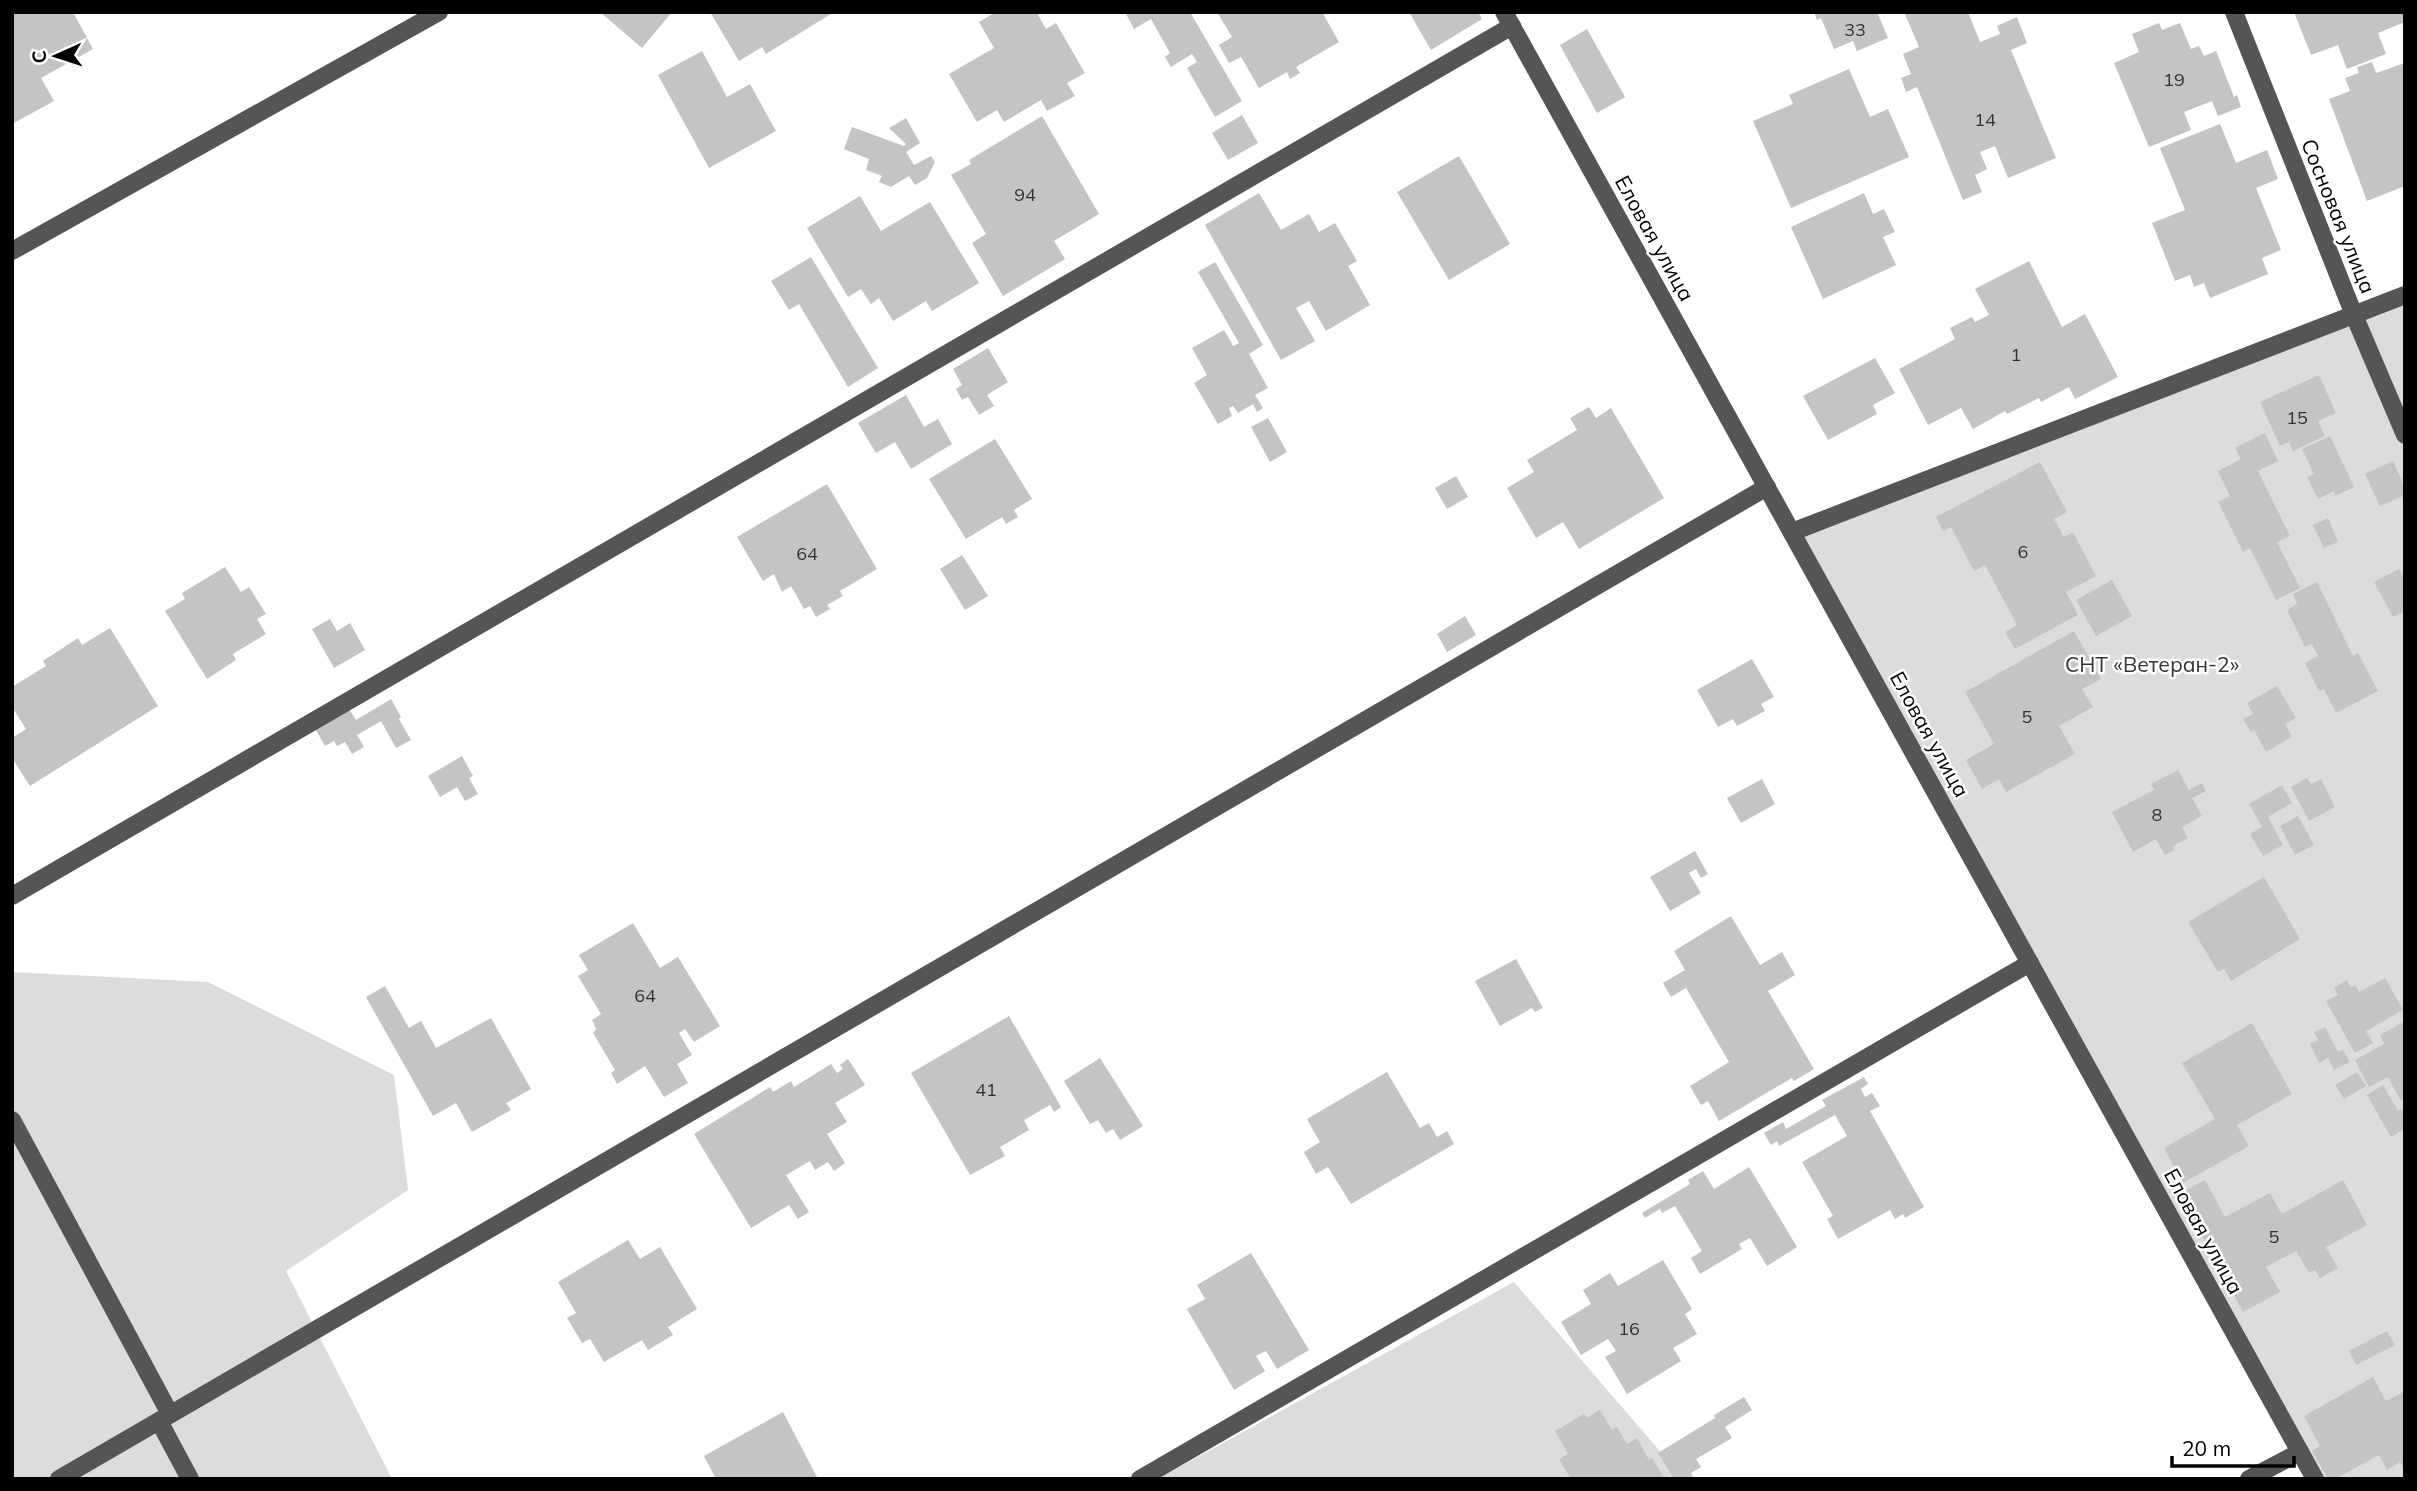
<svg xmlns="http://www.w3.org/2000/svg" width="2417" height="1491" font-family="Mulish,sans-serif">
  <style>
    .green { fill: #dcdcdc }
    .building { fill: #c4c4c4 }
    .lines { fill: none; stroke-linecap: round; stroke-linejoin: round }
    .minor { stroke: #555; stroke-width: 18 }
    .labels { text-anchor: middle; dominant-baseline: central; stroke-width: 5; stroke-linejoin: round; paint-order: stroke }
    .number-label { font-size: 18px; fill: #313131 }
    .street-label { font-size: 21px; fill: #000; stroke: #fff }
    .park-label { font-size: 21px; fill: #333; stroke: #fff }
  </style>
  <rect width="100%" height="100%" fill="#fff"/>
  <g class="green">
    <path d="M2405,295v1184h-90l-523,-947z"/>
    <path d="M12,972l196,10 186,93 14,115 -122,81 106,208h-380z"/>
    <path d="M1514,1282l170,197h-526z"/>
  </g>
  <g class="building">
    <path d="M12,12h61l20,37 -52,29 13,23 -42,23z"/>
    <path d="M600,12h72l-30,36z"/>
    <path d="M710,12h124l-68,42 -4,-7 -23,14z"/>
    <path d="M996,12h48l-6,3 8,14 10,-6 29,50 -18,10 8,13 -28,15 -6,-11 -37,22 -7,-12 -20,12 -28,-48 45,-26 -15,-26z"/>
    <path d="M1125,12h65l52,89 -27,16 -28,-49 10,-6 -5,-8 -21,13 -6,-10 5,-4 -19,-34 -17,10z"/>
    <path d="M1217,12h105l17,30 -43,25 4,6 -10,6 -3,-7 -28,16 -18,-31 -12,6 -10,-18 13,-8z"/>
    <path d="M1409,12h69l4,7 -51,31z"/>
    <path d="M1814,12h63l11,26 -31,13 -4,-10 -19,8 -13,-31 -4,2z"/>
    <path d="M1904,12h64l12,30 20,-8 -3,-8 20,-9 10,26 -16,7 45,108 -48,20 -13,-32 -15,6 7,17 -12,6 7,17 -19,8 -46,-113 -11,5 -5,-14 10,-4 -8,-20 16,-7z"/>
    <path d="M2294,12h111v10l-27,11 8,21 -39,15 -9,-24 -27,10z"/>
    <path d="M2159,23l3,7 18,-7 11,26 8,-3 5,10 12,-5 18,46 3,-2 4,12 -23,9 -6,-15 -28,11 7,18 -42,17 -35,-84 25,-11 -7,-18z"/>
    <path d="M1587,29l38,68 -28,16 -37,-68z"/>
    <path d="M702,51l25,46 23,-13 26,47 -67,37 -51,-93z"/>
    <path d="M2372,62l4,11 29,-10v123l-38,15 -38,-102 21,-8 -5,-13 14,-5 -2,-6z"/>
    <path d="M1849,69l21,48 18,-8 21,48 -118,51 -38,-87 40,-17 -4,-9z"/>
    <path d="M1242,115l16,28 -30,17 -16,-27z"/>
    <path d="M1042,116l57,98 -45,27 11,18 -62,37 -31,-53 14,-9 -35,-59 20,-11 -2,-4z"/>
    <path d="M906,118l14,25 -14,9 8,13 17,-9 4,6 -8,16 -12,7 -6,-9 -18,11 -12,-5 3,-6 -16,-6 3,-11 -25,-10 8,-22 52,19 2,-2 -17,-16z"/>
    <path d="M2220,124l16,39 31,-13 11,29 -22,9 25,62 -19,8 6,16 -58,24 -6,-15 -10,4 -4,-12 -15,6 -23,-58 33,-13 -25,-62z"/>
    <path d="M1459,156l51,88 -61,36 -52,-88z"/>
    <path d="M1259,193l22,37 28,-16 10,18 16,-9 22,38 -9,5 22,39 -44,26 -17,-30 -13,7 19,33 -34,19 -76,-135z"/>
    <path d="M1864,193l9,21 11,-5 11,23 -12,5 13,28 -73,34 -32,-72z"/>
    <path d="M860,196l21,35 49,-29 49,81 -47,28 -6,-10 -33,20 -14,-23 -8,6 -10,-15 -13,8 -41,-69z"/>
    <path d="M811,257l67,111 -30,19 -49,-83 -10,6 -18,-29z"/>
    <path d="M2029,261l33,66 23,-13 33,63 -43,22 -6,-12 -28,15 -2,-4 -32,16 -2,-3 -32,18 -12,-21 -33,17 -29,-56 56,-30 -5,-11 22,-11 3,5 14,-7 -14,-26z"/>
    <path d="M1215,262l48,83 -14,9 19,34 -13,7 8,13 -6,4 -4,-8 -15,9 -5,-7 -4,2 3,8 -14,8 -24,-41 13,-8 -15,-27 32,-18 9,16 6,-3 -41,-71z"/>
    <path d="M988,348l20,34 -21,13 7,11 -15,9 -11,-18 -6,3 -6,-11 6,-4 -9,-16z"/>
    <path d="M1875,358l20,35 -22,12 4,9 -49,26 -25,-44z"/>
    <path d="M2319,375l17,38 -18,8 7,15 -32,15 -4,-9 -9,4 -20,-44z"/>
    <path d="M906,395l18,32 14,-8 14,25 -41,25 -16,-27 -19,11 -18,-30z"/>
    <path d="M1589,407l7,11 15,-10 53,90 -85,51 -16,-27 -27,16 -29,-50 27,-16 -7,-12 50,-30 -7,-12z"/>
    <path d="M1268,418l19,34 -17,10 -19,-35z"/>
    <path d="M2265,433l13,28 -20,10 32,65 -13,6 23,46 -24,12 -26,-52 -7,4 -25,-50 12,-6 -12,-25 23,-12 -6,-11z"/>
    <path d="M2330,436l24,51 -19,9 -1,-5 -16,8 -11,-22 7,-3 -12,-25z"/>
    <path d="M995,439l37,60 -18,11 4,7 -12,7 -4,-7 -36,22 -37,-60z"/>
    <path d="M2393,461l12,27v7l-25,11 -15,-32z"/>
    <path d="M2040,462l27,50 -13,7 10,18 9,-5 23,44 -30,16 12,23 -63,34 -10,-17 12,-7 -32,-60 -11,6 -23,-44 -8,4 -7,-14z"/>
    <path d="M1456,476l12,21 -21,12 -12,-21z"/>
    <path d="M827,484l50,85 -37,22 3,5 -16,9 3,4 -14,8 -6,-11 -6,3 -13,-23 -9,6 -8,-18 -11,7 -26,-44z"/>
    <path d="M2328,518l10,24 -14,6 -11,-23z"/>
    <path d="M962,555l26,41 -23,14 -25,-41z"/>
    <path d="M225,567l16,25 8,-5 17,27 -9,5 9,15 -33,20 3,6 -29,19 -42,-68 20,-12 -3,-6z"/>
    <path d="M2399,569l6,10v32l-12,6 -19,-35z"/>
    <path d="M2112,580l20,36 -36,20 -20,-36z"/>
    <path d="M2317,582l36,74 5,-3 20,38 -42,22 -12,-24 -5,2 -14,-28 13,-7 -6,-12 -7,3 -18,-37 10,-6 -4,-10z"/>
    <path d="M1465,616l11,19 -29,17 -10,-18z"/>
    <path d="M330,619l7,12 13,-8 15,27 -31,18 -22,-39z"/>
    <path d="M110,628l48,78 -128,80 -18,-28v-20l14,-9 -14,-22v-20l34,-21 -3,-5 35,-23 4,7z"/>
    <path d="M2074,631l27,48 -19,10 11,18 -34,19 16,28 -69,38 -7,-13 -17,10 -16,-29 28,-16 -29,-52z"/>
    <path d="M1752,659l22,38 -13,7 4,7 -28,15 -4,-7 -15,8 -21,-37z"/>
    <path d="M2277,686l19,32 -11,6 7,13 -26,15 -12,-22 -3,2 -8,-13 10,-5 -6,-11z"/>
    <path d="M391,699l10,18 -2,2 12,21 -15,8 -15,-27 -24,14 7,12 -12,7 -7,-12 -8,4 -3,-5 -9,5 -11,-19 34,-20 8,13z"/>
    <path d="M462,756l11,20 -4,2 9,16 -13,7 -8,-14 -17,10 -12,-21z"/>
    <path d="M2178,770l11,20 13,-7 4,8 -14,7 10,18 -20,11 6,11 -15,8 2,4 -10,5 -9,-16 -23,13 -21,-40 42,-22 -3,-6z"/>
    <path d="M2307,778l4,6 10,-5 14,28 -26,14 -18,-34z"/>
    <path d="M1762,779l13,25 -34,19 -14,-25z"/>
    <path d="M2282,785l10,18 -24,14 15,28 -20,11 -13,-22 12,-7 -13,-23z"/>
    <path d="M2298,816l16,29 -19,10 -15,-29z"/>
    <path d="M1695,851l13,23 -7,4 -5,-9 -7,4 12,20 -31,18 -20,-34z"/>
    <path d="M2264,877l36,62 -69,42 -7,-12 -6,3 -30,-50z"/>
    <path d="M1731,916l29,49 22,-13 13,23 -27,16 46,78 -20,12 -2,-3 -73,43 -11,-20 -7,4 -11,-19 39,-24 -43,-74 -15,9 -8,-14 22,-13 -11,-19z"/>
    <path d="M633,923l27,45 18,-11 42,69 -26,16 -9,-13 -6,4 13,22 -15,9 11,19 -24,14 -19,-31 -28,18 -6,-11 4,-3 -22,-37 3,-4 -4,-9 9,-6 -23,-38 10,-6 -9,-15z"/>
    <path d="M1516,959l27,49 -8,4 -3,-4 -32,18 -25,-45z"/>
    <path d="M2385,978l18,32 -37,21 7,12 -18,10 -29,-52 12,-6 -4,-7 13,-8 4,8 4,-3 4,7z"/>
    <path d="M385,986l24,42 12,-7 15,27 55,-30 40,71 -25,14 5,7 -39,22 -16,-29 -23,13 -67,-119z"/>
    <path d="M1009,1016l52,91 -7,5 -4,-7 -26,15 5,10 -29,17 5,9 -35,19 -59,-102z"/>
    <path d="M2405,1021v78l-4,2 -13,-24 -19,10 -14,-27 29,-16 -4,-9z"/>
    <path d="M2252,1023l40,71 -55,31 12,21 -66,37 -19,-35 51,-29 -33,-56z"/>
    <path d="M2325,1027l13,25 5,-2 7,12 -16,8 -6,-12 -9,5 -9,-19 8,-4 -4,-8z"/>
    <path d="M1100,1058l43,68 -23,14 -7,-11 -7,4 -8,-13 -8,4 -26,-43z"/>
    <path d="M848,1059l17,26 -30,18 12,19 -20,12 18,29 -11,8 -6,-9 -13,8 -5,-9 -24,14 23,37 -11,7 -9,-14 -38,23 -57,-94 76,-47 3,5 18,-11 3,6 37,-23 6,9 6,-4 -3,-4z"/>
    <path d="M1387,1072l33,56 9,-5 8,14 10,-6 7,13 -103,60 -23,-37 -12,7 -12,-22 16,-10 -13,-23z"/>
    <path d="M2357,1072l9,14 -22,13 -9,-14z"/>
    <path d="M1864,1077l4,7 -7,5 4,8 7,-4 8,13 -10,5 54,96 -19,11 -2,-4 -8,5 -5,-9 -52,29 -11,-20 6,-3 -31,-54 45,-26 -12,-21 -56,31 -2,-5 -6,4 -7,-12 19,-11 3,7 40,-23 -4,-6z"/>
    <path d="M2383,1085l15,26 7,-4v22l-14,8 -24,-42z"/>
    <path d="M1749,1167l48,80 -30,19 -17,-28 -11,6 3,5 -42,25 -9,-16 11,-7 -27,-45 -13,7 -2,-4 -15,9 -3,-5 48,-29 -2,-4 15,-9 11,18z"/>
    <path d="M2205,1180l20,37 45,-24 12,21 61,-34 24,45 -41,22 12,21 -18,10 -5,-8 -6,3 -13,-22 -30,16 14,25 -37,20 -64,-118z"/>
    <path d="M628,1240l12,19 20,-12 37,62 -29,18 5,8 -25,15 -6,-10 -38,22 -14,-23 -8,4 -15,-25 9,-5 -18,-31z"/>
    <path d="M1251,1253l58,97 -32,19 -11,-18 -10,5 9,15 -31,19 -47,-81 18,-10 -8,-14z"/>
    <path d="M1663,1260l29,49 -7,5 12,20 -24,14 8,13 -54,33 -22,-37 11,-6 -8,-12 -27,16 -20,-33 30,-18 -8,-14 27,-17 8,13z"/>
    <path d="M2387,1331l8,14 -39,20 -7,-14z"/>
    <path d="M2373,1377l13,24 19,-10v80l-5,-9 -13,8 -8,-15 -44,24h-7l-16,-28 8,-5 -16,-30z"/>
    <path d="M1744,1397l8,13 -27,17 7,11 -36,21 5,8 -10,6 3,6h-20l-16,-26 57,-35 -1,-3z"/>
    <path d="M1600,1410l12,20 5,-3 10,17 10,-6 12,22 3,-2 13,21h-94l-12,-20 9,-5 -13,-23 29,-17 3,4z"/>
    <path d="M783,1412l35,67h-102l-12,-23z"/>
  </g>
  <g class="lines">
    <g class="minor">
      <path d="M1504,12l811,1467"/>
      <path d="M2234,12l120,303 51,120"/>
      <path d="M12,251l427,-239"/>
      <path d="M1792,532l613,-237"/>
      <path d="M12,896l1500,-870"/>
      <path d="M12,1120l158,294"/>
      <path d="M159,1421l31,58"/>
      <path d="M59,1479l1708,-992"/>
      <path d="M1140,1479l890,-516"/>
      <path d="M2249,1479l51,-27"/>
    </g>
  </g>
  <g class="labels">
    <g class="number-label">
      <text x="1855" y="29">33</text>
      <text x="2174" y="79">19</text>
      <text x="1985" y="119">14</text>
      <text x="1025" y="194">94</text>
      <text x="2016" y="354">1</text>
      <text x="2297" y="417">15</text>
      <text x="2023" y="551">6</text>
      <text x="807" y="553">64</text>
      <text x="2027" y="716">5</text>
      <text x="2157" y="814">8</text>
      <text x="645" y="995">64</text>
      <text x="986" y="1089">41</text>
      <text x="2274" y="1236">5</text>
      <text x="1629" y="1328">16</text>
    </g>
    <g class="street-label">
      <text transform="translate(2339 216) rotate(68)">Сосновая улица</text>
      <text transform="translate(1655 238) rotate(61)">Еловая улица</text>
      <text transform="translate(1930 734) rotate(61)">Еловая улица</text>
      <text transform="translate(2204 1231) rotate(61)">Еловая улица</text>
    </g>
    <g class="park-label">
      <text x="2152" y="664">СНТ «Ветеран-2»</text>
    </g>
  </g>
  <rect width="2417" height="1491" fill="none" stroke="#000000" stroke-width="28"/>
  <g transform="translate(56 56) rotate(267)" stroke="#ffffff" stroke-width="5" paint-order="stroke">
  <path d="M0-5L12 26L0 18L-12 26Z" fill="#000000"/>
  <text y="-10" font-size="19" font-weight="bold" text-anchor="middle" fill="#000000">С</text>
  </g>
  <path d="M2172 1456v10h122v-10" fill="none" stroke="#000000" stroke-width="3.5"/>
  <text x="2182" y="1456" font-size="21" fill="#000000" stroke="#ffffff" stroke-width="5" paint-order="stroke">20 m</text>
</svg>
